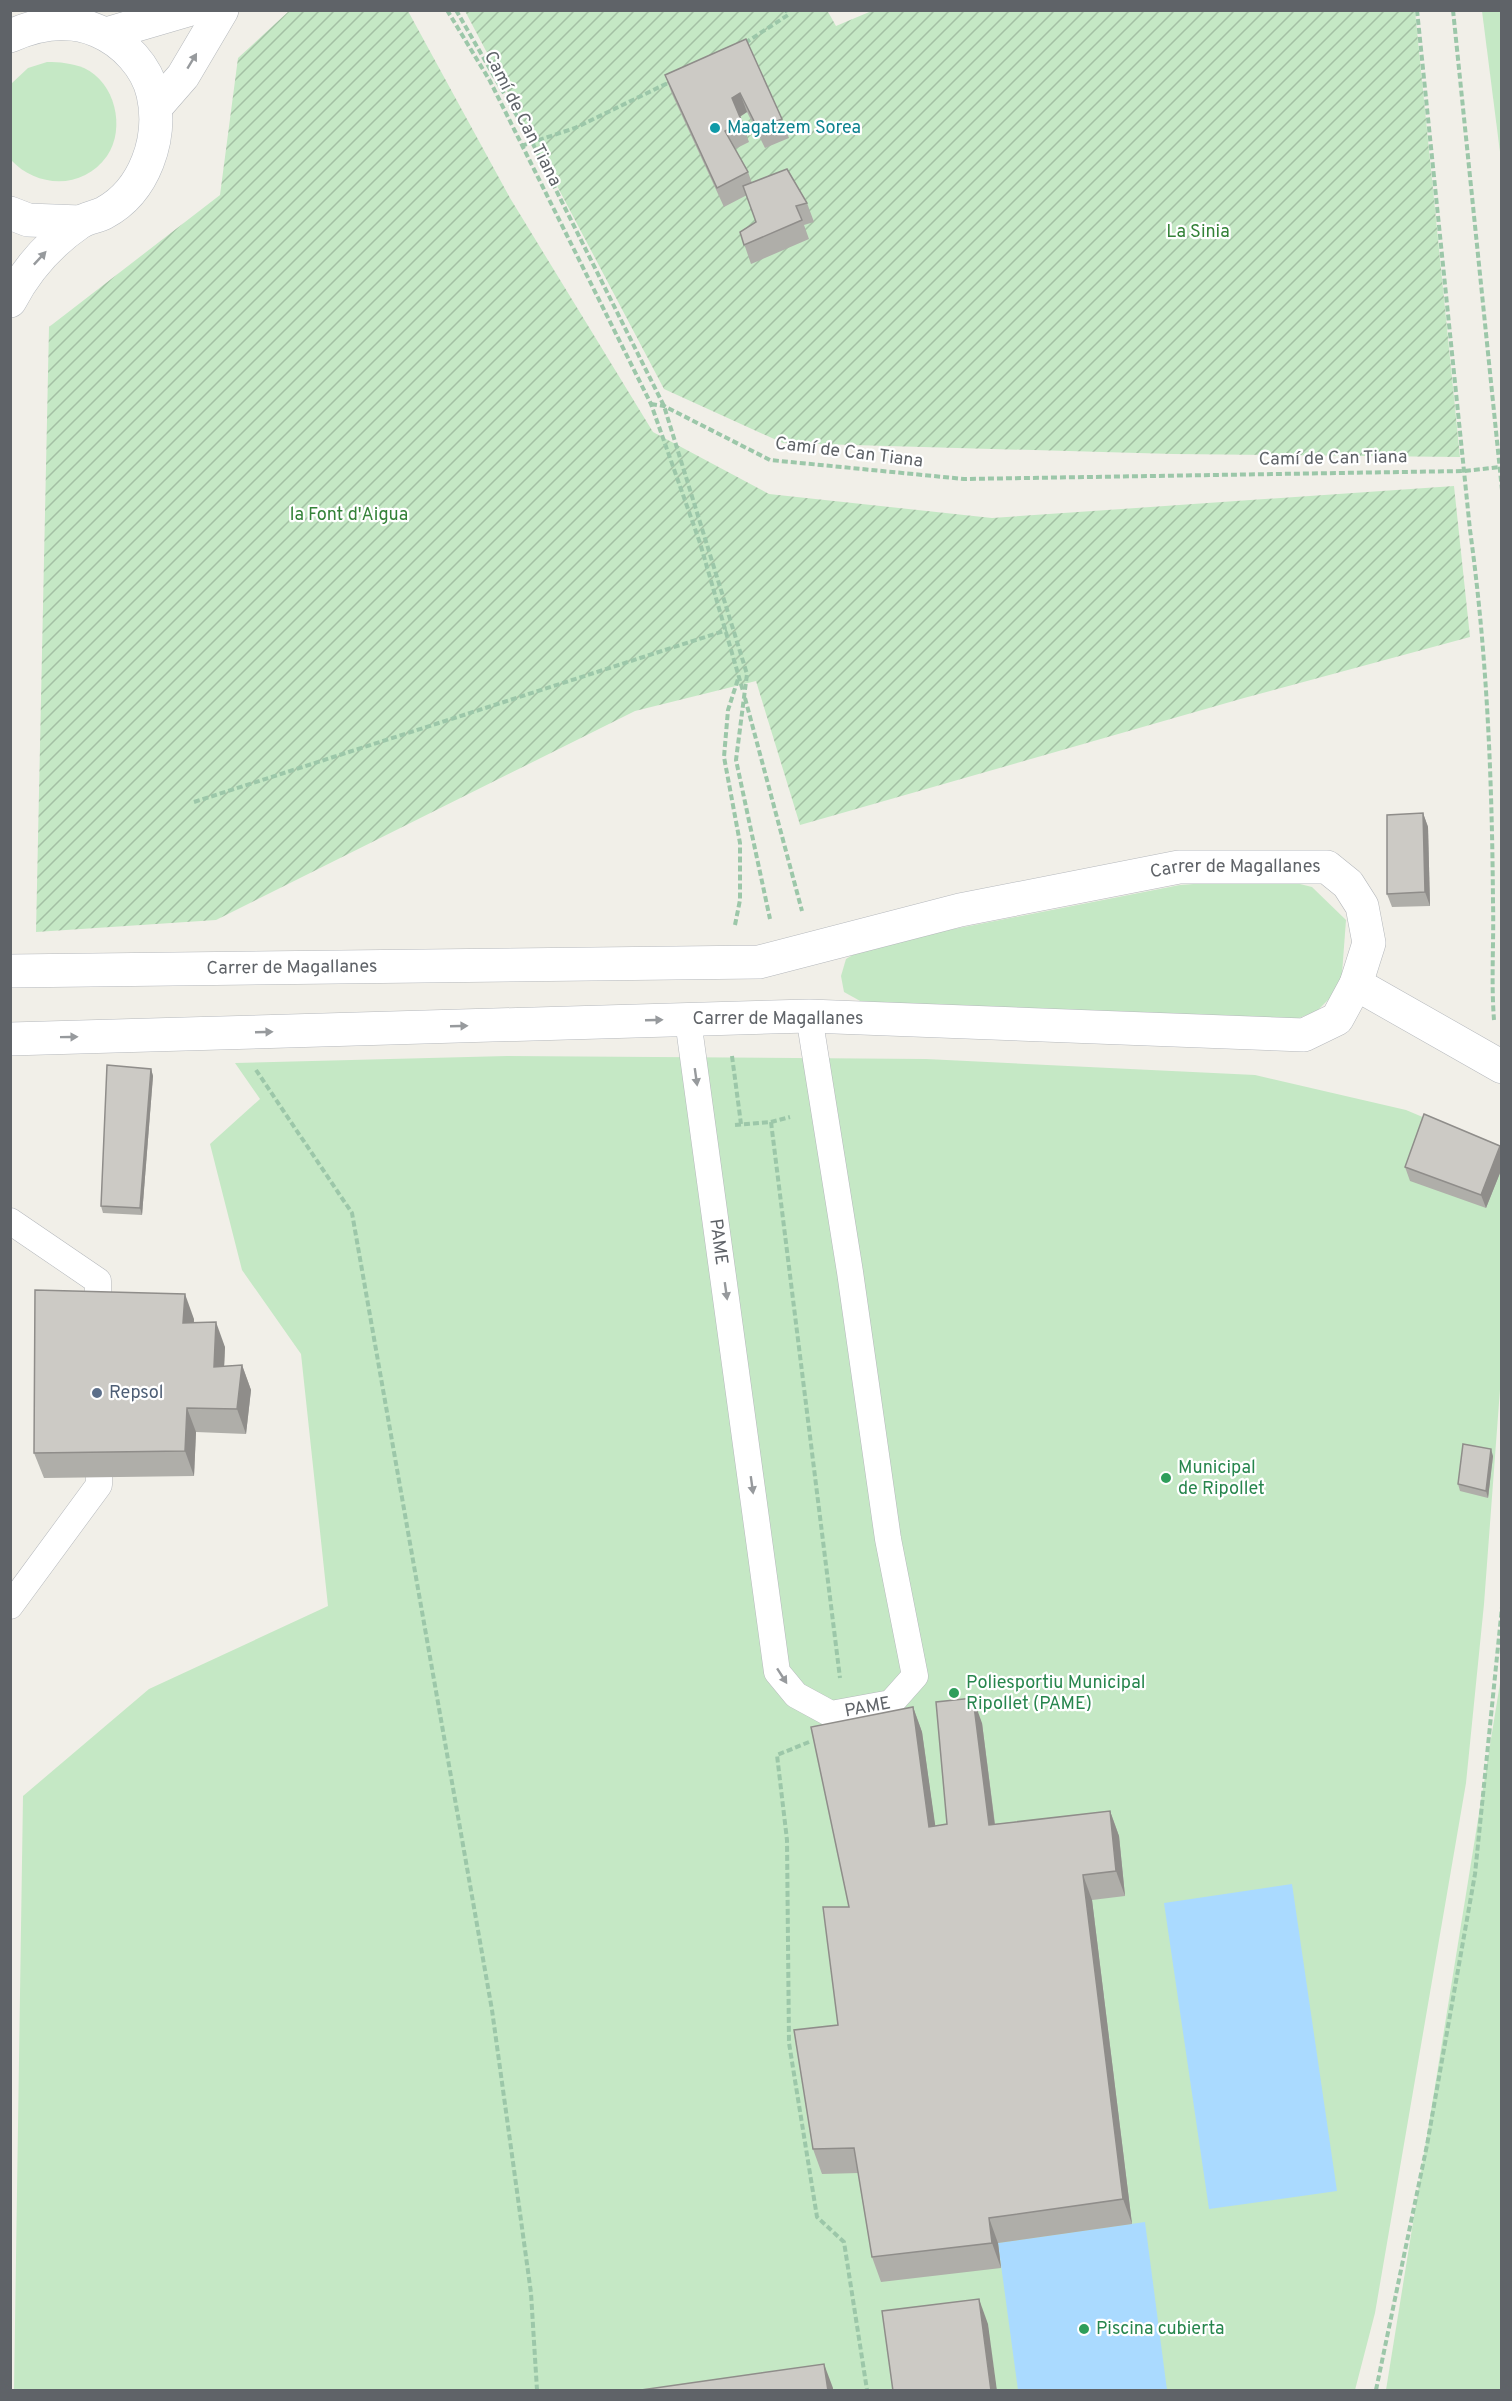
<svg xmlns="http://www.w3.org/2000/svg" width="1512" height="2401" font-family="Overpass,sans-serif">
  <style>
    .green { fill: #c5e8c5 }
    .garden { fill: url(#garden-furrows) }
    .water { fill: #aadaff }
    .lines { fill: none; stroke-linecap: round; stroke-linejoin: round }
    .service-casing { stroke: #b5b8bc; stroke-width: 27 }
    .pedestrian-casing { stroke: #b5b8bc; stroke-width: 34 }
    .minor-casing { stroke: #b5b8bc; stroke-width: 34 }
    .tertiary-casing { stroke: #b5b8bc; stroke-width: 34 }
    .secondary-casing { stroke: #b6babf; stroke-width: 34 }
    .path { stroke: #9cc7a9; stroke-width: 4; stroke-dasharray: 6 3; stroke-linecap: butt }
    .service { stroke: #fff; stroke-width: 26 }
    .pedestrian { stroke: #fff; stroke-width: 33 }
    .minor { stroke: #fff; stroke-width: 33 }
    .tertiary { stroke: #fff; stroke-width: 33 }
    .secondary { stroke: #fff; stroke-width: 33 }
    .wall { fill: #afaea9 }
    .shaded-wall { fill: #8f8d8a }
    .building { fill: #cccac5; stroke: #8f8d8a; stroke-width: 1.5 }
    .oneway { fill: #979a9d }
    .culture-dot { fill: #0f9aa8; stroke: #fff; stroke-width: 2 }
    .service-dot { fill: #5c6f8a; stroke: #fff; stroke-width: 2 }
    .leisure-dot { fill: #2e9e5b; stroke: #fff; stroke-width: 2 }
    .labels { text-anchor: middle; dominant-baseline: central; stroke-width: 4.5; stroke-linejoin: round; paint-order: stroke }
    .street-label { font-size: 18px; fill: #5f6368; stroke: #fff }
    .culture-label { font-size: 18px; fill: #0d838f; stroke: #fff; text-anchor: start }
    .park-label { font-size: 18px; fill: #348238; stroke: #fff }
    .service-label { font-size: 18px; fill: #4e5e75; stroke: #fff; text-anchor: start }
    .leisure-label { font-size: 18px; fill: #27864d; stroke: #fff; text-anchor: start }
  </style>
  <defs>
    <pattern id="garden-furrows" width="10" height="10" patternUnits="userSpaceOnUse" patternTransform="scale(1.5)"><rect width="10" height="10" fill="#c5e8c5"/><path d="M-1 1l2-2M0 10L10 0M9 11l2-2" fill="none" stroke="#a3c0a4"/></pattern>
  </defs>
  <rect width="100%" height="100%" fill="#f1efe8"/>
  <g class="green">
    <path d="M1482,11h19v149z"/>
    <path d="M47,62c13,0 24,1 37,6 31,14 42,60 23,88 -24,34 -70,32 -96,4v-76l17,-16z"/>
    <path d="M1276,878l36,9 34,33 -5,67 -24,24 -23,9 -432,-18 -18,-10 -3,-16 5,-17 21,-13 313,-61z"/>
    <path d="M507,1056l419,3 329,16 151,35 95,40v226l-17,228 -18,179 -91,530 -20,77h-1341l9,-594 126,-107 179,-83 -27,-252 -59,-84 -32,-126 50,-45 -25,-36z"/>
    <path d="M1501,1677v713h-115z"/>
  </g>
  <g class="garden">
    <path d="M827,10l9,16 38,-16 541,1 45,446 -287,-3 -390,-11 -119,-54 -199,-378z"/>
    <path d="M289,11h119l102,187 143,234 116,62 223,24 462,-32 16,151 -226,61 -444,127 -44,-144 -121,30 -419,209 -180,12 13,-605 171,-132 18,-137z"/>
  </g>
  <g class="water">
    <path d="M1292,1884l45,307 -128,18 -45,-306z"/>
    <path d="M1145,2222l22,168h-149l-20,-147z"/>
  </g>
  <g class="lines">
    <g class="service-casing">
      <g id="service">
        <path id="s1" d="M688,1020l89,652 19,23 35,19 60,-11 24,-27 -27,-137 -38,-267 -41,-256"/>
        <path d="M10,1221l88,60v35"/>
        <path d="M10,1606l89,-121v-8"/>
      </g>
    </g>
    <g class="pedestrian-casing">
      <path id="pedestrian" d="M1356,984l146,83"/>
    </g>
    <g class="minor-casing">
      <g id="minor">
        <path id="s2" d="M10,971l749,-9 201,-52 219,-43h148l21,17 14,22 7,37 -13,41 -19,35 -33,16 -495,-19 -799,23"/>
      </g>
    </g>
    <g class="tertiary-casing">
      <g id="tertiary">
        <path d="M106,34l82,-24"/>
        <path d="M156,107l27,-31 39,-66"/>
      </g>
    </g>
    <g class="secondary-casing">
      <g id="secondary">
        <path d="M10,36c29,-13 59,-18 88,-5 26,11 49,36 55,63 10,44 -8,97 -49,119 -8,4 -18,5 -25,10 -29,20 -53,47 -69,78"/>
        <path d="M10,213l18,7 52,2"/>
      </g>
    </g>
    <g class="path">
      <path d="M447,10l43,71 161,323 49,139 43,148"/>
      <path d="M456,10l76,132 132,264 83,268 -11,86 34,159"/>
      <path d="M1417,10l53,520c17,123 22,247 23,372 1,39 -2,78 1,118"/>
      <path d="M1453,10l49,480"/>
      <path d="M745,43l43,-28 -2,-5"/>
      <path d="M521,146l54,-18 97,-47"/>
      <path d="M651,404l13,2 106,54 194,19 500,-8 36,-4"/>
      <path d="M745,698l57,213"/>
      <path d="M194,802l533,-172"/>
      <path d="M735,925l5,-25v-57l-16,-86 4,-47 11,-34"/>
      <path d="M732,1056l9,68"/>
      <path d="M256,1070l96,143 140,797 39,283 6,97"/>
      <path d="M771,1122l69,556"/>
      <path d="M735,1125l36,-3 19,-5"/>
      <path d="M809,1742l-32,13 10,85 2,203 28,174 27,25 23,148"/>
      <path d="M1376,2390l51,-245 48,-271 27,-267"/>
    </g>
    <use href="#service" class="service"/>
    <use href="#pedestrian" class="pedestrian"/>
    <use href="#minor" class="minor"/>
    <use href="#tertiary" class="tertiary"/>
    <use href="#secondary" class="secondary"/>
  </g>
  <g class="wall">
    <path d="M746,39l36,80 7,19 -24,10 -18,-36 -7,5 9,25 -14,7 13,23 4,11 55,20 7,19 -10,3 5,14 -58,25 -11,-32 16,-10 -9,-27 -23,12 -52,-113 -7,-19z"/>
    <path d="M1423,813l5,14 2,79 -38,1 -5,-13z"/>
    <path d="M151,1069l2,7 -11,139 -39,-2 -2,-7z"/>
    <path d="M1500,1146l2,3v19l-16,40 -76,-27 -5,-14z"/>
    <path d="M194,1319v4l31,24 -1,19 18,-1 9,25 -5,44 -50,-2 -2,44 -150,2 -10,-25z"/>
    <path d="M1493,1456l-5,42 -28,-7 -2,-7z"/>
    <path d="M913,1707l9,25 13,94 12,-2 35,-101 13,101 115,-13 9,25 6,60 -33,4 40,324 -134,19 3,25 -120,14 -9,-25 -14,-84 -36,1 -9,-25 25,-124 11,-118z"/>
  </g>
  <g class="shaded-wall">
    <path d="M740,93l7,19 -8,5 -7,-19z"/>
    <path d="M1423,813l5,14 2,79 -5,-14z"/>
    <path d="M151,1069l2,7 -11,139 -2,-7z"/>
    <path d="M1500,1146l2,3v19l-16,40 -5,-13z"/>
    <path d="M185,1294l9,25 -2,29 -9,-25z"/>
    <path d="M216,1322l9,25 -2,45 -9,-25z"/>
    <path d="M242,1365l9,25 -5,44 -9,-25z"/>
    <path d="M187,1408l9,24 -2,44 -9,-25z"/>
    <path d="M1491,1449l2,7 -5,42 -2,-7z"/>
    <path d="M973,1698l9,25 16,127 -9,-25z"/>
    <path d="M913,1707l9,25 17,120 -10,-25z"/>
    <path d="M1110,1811l9,25 6,60 -9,-25z"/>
    <path d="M1083,1875l9,25 40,324 -9,-25z"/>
    <path d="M989,2218l9,25 3,25 -9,-25z"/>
    <path d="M979,2299l9,25 9,67h-6z"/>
    <path d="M824,2364l9,24v3h-5z"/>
  </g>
  <g class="building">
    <path d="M746,39l36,80 -24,10 -18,-36 -8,5 10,24 -17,9 23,41 -31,16 -52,-113z"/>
    <path d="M787,169l20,34 -11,3 6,14 -58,25 -4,-13 16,-10 -13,-36z"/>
    <path d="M1423,813l2,79 -38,2v-79z"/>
    <path d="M107,1065l44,4 -11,139 -39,-2z"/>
    <path d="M1424,1114l76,32 -19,49 -76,-28z"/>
    <path d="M35,1290l150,4 -2,29 33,-1 -2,45 28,-2 -5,44 -50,-1 -2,43 -151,2z"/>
    <path d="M1463,1444l28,5 -5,42 -28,-7z"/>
    <path d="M973,1698l16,127 121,-14 6,60 -33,4 40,324 -134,19 3,25 -120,14 -18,-109 -41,1 -19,-119 44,-5 -15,-118h26l-38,-180 102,-20 16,120 18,-3 -11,-122z"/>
    <path d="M979,2299l12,92h-98l-11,-80z"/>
    <path d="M824,2364l4,27h-194z"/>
  </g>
  <defs><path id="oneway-solid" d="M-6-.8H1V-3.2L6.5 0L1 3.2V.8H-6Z" transform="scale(1.5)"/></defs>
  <g class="oneway">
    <use href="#oneway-solid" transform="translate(192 61) rotate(-59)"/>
    <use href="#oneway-solid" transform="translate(40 258) rotate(-47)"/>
    <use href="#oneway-solid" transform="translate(654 1020) rotate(-2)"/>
    <use href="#oneway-solid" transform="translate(459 1026) rotate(-2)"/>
    <use href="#oneway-solid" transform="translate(264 1032) rotate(-2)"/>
    <use href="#oneway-solid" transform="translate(69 1037) rotate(-1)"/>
    <use href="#oneway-solid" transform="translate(696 1077) rotate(82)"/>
    <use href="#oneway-solid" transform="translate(726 1291) rotate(82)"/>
    <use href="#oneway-solid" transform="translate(752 1485) rotate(82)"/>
    <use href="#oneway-solid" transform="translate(782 1676) rotate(57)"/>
  </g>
  <circle class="culture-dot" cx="715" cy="128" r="6"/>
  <circle class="service-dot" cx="97" cy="1393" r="6"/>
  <g class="leisure-dot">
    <circle cx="1166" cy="1478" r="6"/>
    <circle cx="954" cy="1693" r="6"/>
    <circle cx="1084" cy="2329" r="6"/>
  </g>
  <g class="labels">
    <g class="street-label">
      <text transform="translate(522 119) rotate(63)">Camí de Can Tiana</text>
      <text transform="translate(849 453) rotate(7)">Camí de Can Tiana</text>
      <text transform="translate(1333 459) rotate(-1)">Camí de Can Tiana</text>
      <text stroke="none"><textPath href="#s2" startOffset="1236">Carrer de Magallanes</textPath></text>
      <text stroke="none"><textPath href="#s2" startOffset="282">Carrer de Magallanes</textPath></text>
      <text x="778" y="1019">Carrer de Magallanes</text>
      <text stroke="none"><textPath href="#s1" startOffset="224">PAME</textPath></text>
      <text stroke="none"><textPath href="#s1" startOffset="765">PAME</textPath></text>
    </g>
    <g class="culture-label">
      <text x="727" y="128">Magatzem Sorea</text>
    </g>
    <g class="park-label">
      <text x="1198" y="232">La Sinia</text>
      <text x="349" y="515">la Font d'Aigua</text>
    </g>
    <g class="service-label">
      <text x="109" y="1393">Repsol</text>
    </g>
    <g class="leisure-label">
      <text x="1178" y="1468">Municipal<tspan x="1178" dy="21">de Ripollet</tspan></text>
      <text x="966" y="1683">Poliesportiu Municipal<tspan x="966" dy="21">Ripollet (PAME)</tspan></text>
      <text x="1096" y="2329">Piscina cubierta</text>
    </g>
  </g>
  <rect width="1512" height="2401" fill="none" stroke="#5f6368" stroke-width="24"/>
</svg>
